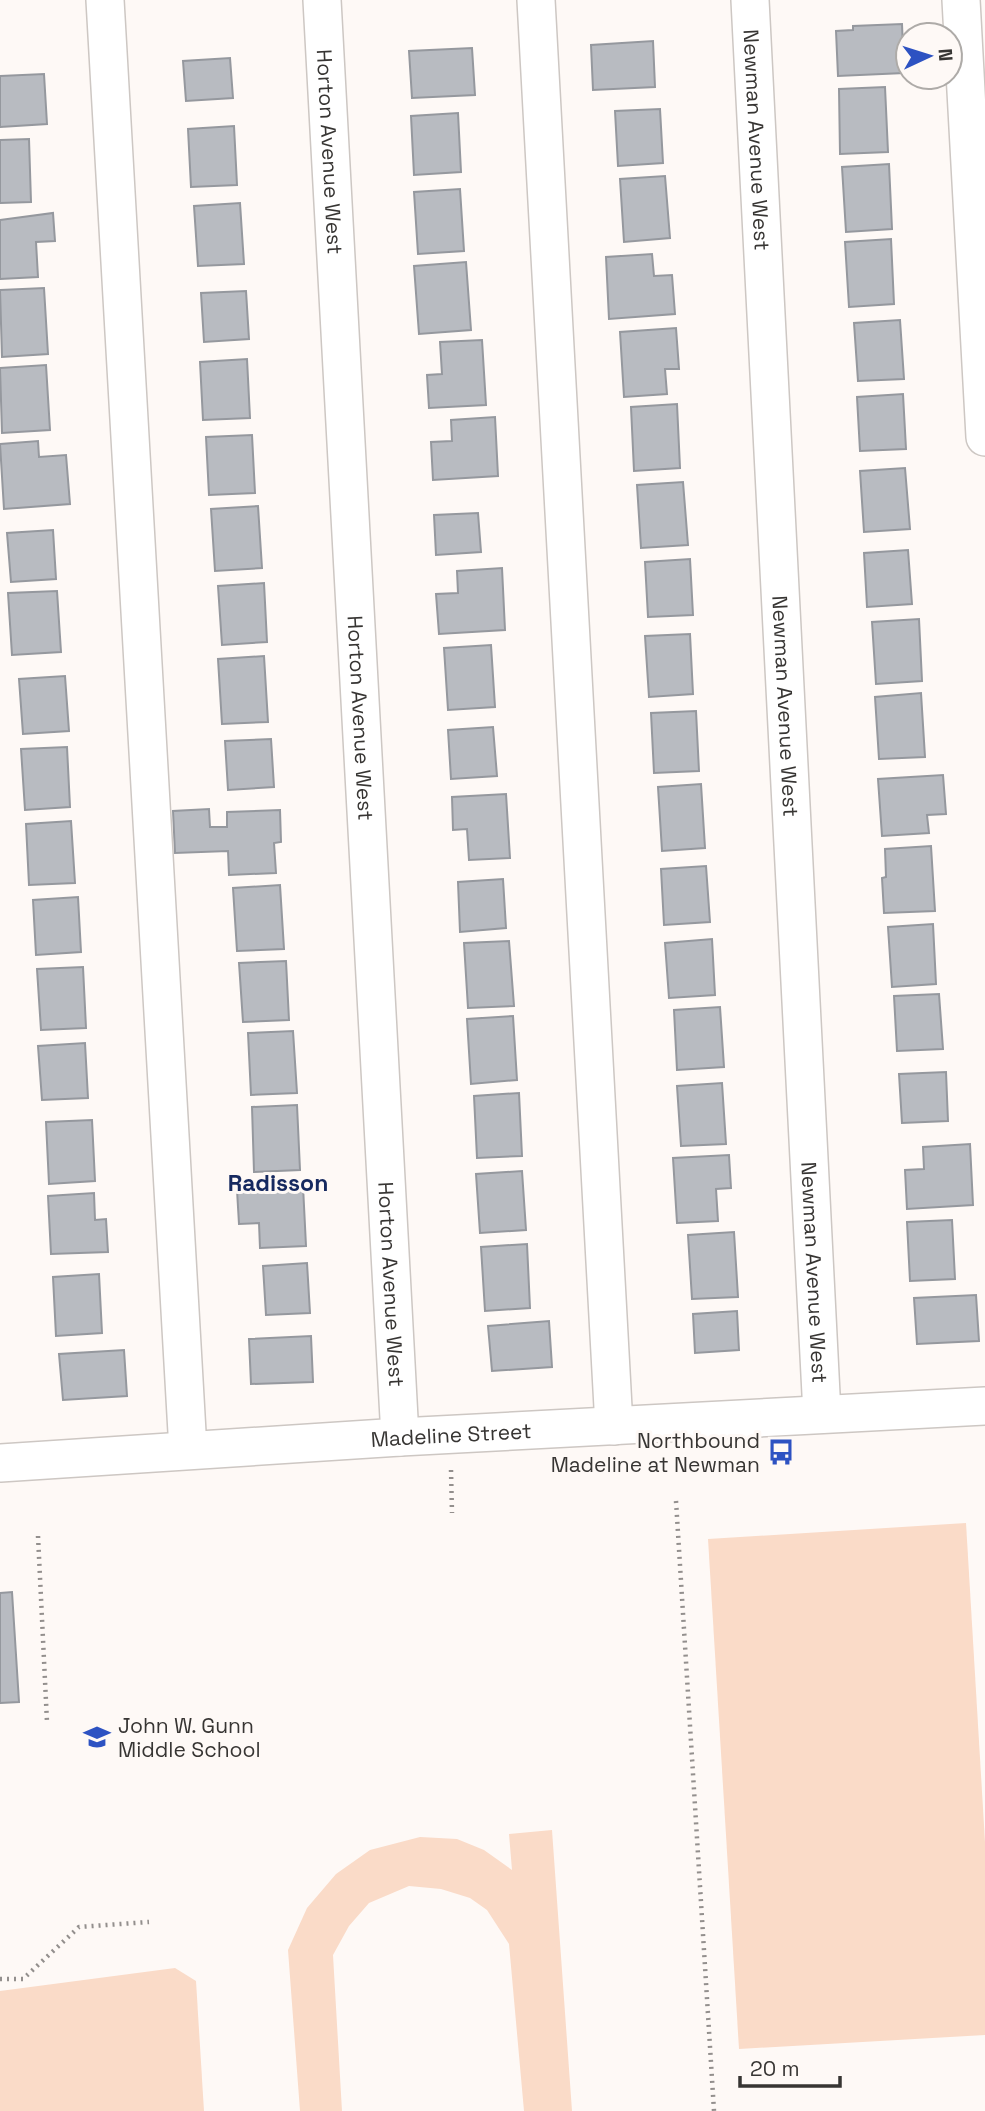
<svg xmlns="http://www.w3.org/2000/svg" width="985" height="2111" font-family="'Space Grotesk',sans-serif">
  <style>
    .green { fill: #fadbc8 }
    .building { fill: #b8bbc1; stroke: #95989e; stroke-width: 2 }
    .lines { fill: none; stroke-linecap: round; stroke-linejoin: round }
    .minor-casing { stroke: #cdc7c3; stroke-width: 40 }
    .path { stroke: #938f8d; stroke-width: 4.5; stroke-dasharray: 2 5; stroke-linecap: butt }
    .minor { stroke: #fff; stroke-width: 37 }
    .labels { text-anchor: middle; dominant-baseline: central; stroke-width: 6; stroke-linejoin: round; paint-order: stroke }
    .street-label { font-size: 21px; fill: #373533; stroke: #fef9f6 }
    .poi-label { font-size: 21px; fill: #373533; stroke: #fef9f6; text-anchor: end }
    .neighbourhood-label { font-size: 23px; font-weight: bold; fill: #16295f; stroke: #fef9f6 }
  </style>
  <rect width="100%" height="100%" fill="#fef9f6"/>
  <g class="green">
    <path d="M966,1523l19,319v193l-246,14 -31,-510z"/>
    <path d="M552,1830l20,281h-48l-15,-167 -22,-34 -17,-12 -29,-9 -32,-3 -40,17 -20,23 -16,29 9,156h-42l-12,-161 19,-42 29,-34 34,-24 50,-13 37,2 27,11 28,20 -3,-36z"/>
    <path d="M175,1968l21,13 8,130h-204v-120z"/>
  </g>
  <g class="building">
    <path d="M902,24l2,49 -66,3 -2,-45 17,-1v-4z"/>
    <path d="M653,41l2,46 -62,3 -2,-45z"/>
    <path d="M472,48l3,47 -63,3 -3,-47z"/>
    <path d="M230,58l3,40 -47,3 -3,-40z"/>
    <path d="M44,74l3,50 -47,3v-51z"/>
    <path d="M885,87l3,65 -48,2 -1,-65z"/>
    <path d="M660,109l3,54 -45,3 -3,-55z"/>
    <path d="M458,113l3,59 -47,3 -3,-59z"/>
    <path d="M234,126l3,59 -46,2 -3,-58z"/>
    <path d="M29,139l2,63 -31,1v-63z"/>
    <path d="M889,164l3,65 -46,3 -4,-65z"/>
    <path d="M665,176l5,62 -46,4 -4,-63z"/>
    <path d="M460,189l4,62 -46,3 -4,-62z"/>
    <path d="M240,203l4,61 -46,2 -4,-60z"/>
    <path d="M53,213l2,28 -19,1 2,35 -38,2v-59z"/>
    <path d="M891,239l3,65 -45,3 -4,-65z"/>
    <path d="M652,254l2,22 18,-1 3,39 -66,5 -3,-62z"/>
    <path d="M466,262l5,68 -52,4 -5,-68z"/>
    <path d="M44,288l4,66 -46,3 -2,-67z"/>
    <path d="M246,291l3,48 -45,3 -3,-49z"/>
    <path d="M900,320l4,59 -46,2 -4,-58z"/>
    <path d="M676,328l3,41h-14l2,25 -43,3 -4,-65z"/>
    <path d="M482,340l4,65 -57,3 -2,-33 15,-1 -2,-32z"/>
    <path d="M247,359l3,59 -47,2 -3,-58z"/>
    <path d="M46,365l4,65 -48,3 -2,-65z"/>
    <path d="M903,394l3,55 -46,2 -3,-54z"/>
    <path d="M677,404l3,64 -46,3 -3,-64z"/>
    <path d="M495,417l3,59 -65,4 -2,-38 21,-1 -1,-21z"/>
    <path d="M252,435l3,58 -46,2 -3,-58z"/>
    <path d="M38,441l1,16 27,-2 4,49 -66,5 -4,-65z"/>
    <path d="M905,468l5,61 -46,3 -4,-61z"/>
    <path d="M683,482l5,63 -47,3 -4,-63z"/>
    <path d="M258,506l4,62 -47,3 -4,-62z"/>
    <path d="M478,513l3,39 -45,3 -2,-40z"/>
    <path d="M53,530l3,49 -45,3 -4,-49z"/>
    <path d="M908,550l4,54 -45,3 -3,-54z"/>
    <path d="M690,559l3,56 -45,2 -3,-55z"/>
    <path d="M502,568l3,62 -66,4 -3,-40 22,-1 -1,-22z"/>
    <path d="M264,583l3,59 -45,3 -4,-59z"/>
    <path d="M57,591l4,61 -49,3 -4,-62z"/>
    <path d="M919,619l3,62 -46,3 -4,-62z"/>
    <path d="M690,634l3,60 -44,3 -4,-61z"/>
    <path d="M491,645l4,62 -47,3 -4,-62z"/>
    <path d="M264,656l4,66 -46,2 -4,-65z"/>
    <path d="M65,676l4,55 -46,3 -4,-55z"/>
    <path d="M921,693l4,64 -46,2 -4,-62z"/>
    <path d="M696,711l3,60 -45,2 -3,-60z"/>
    <path d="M493,727l4,49 -46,3 -3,-49z"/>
    <path d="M271,739l3,48 -46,3 -3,-49z"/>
    <path d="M67,747l3,60 -45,3 -4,-61z"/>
    <path d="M943,775l3,39 -19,1 2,18 -47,3 -4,-57z"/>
    <path d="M701,784l4,64 -43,3 -4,-64z"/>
    <path d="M506,794l4,64 -41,2 -2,-31 -14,1 -1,-33z"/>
    <path d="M209,809l1,18h17v-15l53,-2 1,32 -7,1 2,30 -47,2 -1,-24 -53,2 -2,-42z"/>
    <path d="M71,821l4,62 -46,2 -3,-61z"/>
    <path d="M931,846l4,65 -51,2 -2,-35 4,-1 -1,-28z"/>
    <path d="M706,866l4,56 -46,3 -3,-56z"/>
    <path d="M503,879l3,49 -46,4 -2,-50z"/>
    <path d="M280,885l4,64 -47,2 -4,-63z"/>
    <path d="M78,897l3,55 -45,3 -3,-55z"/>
    <path d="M933,924l3,60 -44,3 -4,-60z"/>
    <path d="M712,939l3,56 -46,3 -4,-55z"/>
    <path d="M509,941l5,65 -46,2 -4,-65z"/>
    <path d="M286,961l3,59 -46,2 -4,-59z"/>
    <path d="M83,967l3,61 -45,2 -4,-61z"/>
    <path d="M939,994l4,55 -46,2 -3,-55z"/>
    <path d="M720,1007l4,60 -47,3 -3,-60z"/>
    <path d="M513,1016l4,64 -46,4 -4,-65z"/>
    <path d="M293,1031l4,62 -46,2 -3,-62z"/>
    <path d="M85,1043l3,55 -46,2 -4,-54z"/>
    <path d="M946,1072l2,49 -46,2 -3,-49z"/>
    <path d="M722,1083l4,61 -45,2 -4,-60z"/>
    <path d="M519,1093l3,63 -45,2 -3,-62z"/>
    <path d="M297,1105l3,65 -46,2 -2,-65z"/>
    <path d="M92,1120l3,61 -46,3 -3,-62z"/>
    <path d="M970,1144l3,61 -66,4 -2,-39 19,-1 -1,-22z"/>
    <path d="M729,1155l2,33 -15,1 2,32 -41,2 -4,-65z"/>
    <path d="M522,1171l4,59 -46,3 -4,-59z"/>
    <path d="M303,1186l3,60 -46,2 -1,-25 -20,1 -2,-34z"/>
    <path d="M94,1193l1,27 11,-1 2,33 -57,2 -3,-58z"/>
    <path d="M952,1220l3,59 -45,2 -3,-59z"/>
    <path d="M734,1232l4,65 -46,2 -4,-64z"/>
    <path d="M527,1244l3,64 -45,3 -4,-64z"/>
    <path d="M307,1263l3,50 -44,2 -3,-49z"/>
    <path d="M99,1274l3,59 -46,3 -3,-59z"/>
    <path d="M976,1295l3,46 -62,3 -3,-46z"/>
    <path d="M737,1311l2,39 -44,3 -2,-39z"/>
    <path d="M549,1321l3,46 -60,4 -4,-45z"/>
    <path d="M311,1336l2,46 -62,2 -2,-45z"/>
    <path d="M124,1350l3,46 -64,4 -4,-46z"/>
    <path d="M12,1592l7,110 -19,1v-110z"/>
  </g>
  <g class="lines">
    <g class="minor-casing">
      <g id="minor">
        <path d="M105,0l83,1450"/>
        <path id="s1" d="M322,0l78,1437"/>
        <path d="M536,0l78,1426"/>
        <path id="s2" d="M750,0l72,1414"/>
        <path d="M961,0l24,437"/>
        <path id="s3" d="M0,1463l400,-26 585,-31"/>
      </g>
    </g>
    <g class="path">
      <path d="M451,1470l1,43"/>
      <path d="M676,1501l38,610"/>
      <path d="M38,1536l9,186"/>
      <path d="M0,1979h23l56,-52 70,-5"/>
    </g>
    <use href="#minor" class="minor"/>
  </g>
  <defs>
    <g id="bus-bare" transform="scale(2.1)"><path d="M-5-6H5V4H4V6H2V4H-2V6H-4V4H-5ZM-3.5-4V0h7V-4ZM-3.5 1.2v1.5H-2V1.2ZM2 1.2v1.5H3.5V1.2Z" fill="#2d52c2" stroke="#fef9f6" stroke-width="2.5" paint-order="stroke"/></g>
    <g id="school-bare" transform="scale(2.1)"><path d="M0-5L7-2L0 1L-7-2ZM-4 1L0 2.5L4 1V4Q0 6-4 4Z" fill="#2d52c2" stroke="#fef9f6" stroke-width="2.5" paint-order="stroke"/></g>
  </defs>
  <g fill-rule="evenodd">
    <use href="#bus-bare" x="781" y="1452"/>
    <use href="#school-bare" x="97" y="1737"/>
  </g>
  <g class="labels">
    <g class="street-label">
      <text stroke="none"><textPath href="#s2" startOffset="140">Newman Avenue West</textPath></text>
      <text stroke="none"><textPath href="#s1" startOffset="152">Horton Avenue West</textPath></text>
      <text stroke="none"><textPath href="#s2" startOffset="707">Newman Avenue West</textPath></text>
      <text stroke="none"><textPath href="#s1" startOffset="719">Horton Avenue West</textPath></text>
      <text stroke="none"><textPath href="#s2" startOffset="1274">Newman Avenue West</textPath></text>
      <text stroke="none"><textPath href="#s1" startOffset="1286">Horton Avenue West</textPath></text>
      <text stroke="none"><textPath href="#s3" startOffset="452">Madeline Street</textPath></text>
    </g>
    <g class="poi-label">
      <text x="760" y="1440">Northbound<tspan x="760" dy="24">Madeline at Newman</tspan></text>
      <text x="118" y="1725" text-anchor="start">John W. Gunn<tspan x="118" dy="24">Middle School</tspan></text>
    </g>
    <g class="neighbourhood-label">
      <text x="278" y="1183">Radisson</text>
    </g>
  </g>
  <g transform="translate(929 56) rotate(86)"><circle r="33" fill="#fef9f6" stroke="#aeaba8" stroke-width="2"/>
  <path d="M0-5L12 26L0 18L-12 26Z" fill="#2d52c2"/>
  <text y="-10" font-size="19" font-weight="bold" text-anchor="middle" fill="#373533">N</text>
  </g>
  <path d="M740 2076v10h100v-10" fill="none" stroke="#373533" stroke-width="3.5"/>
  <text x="750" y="2076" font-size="21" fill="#373533" stroke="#fef9f6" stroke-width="5" paint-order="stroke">20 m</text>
</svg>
